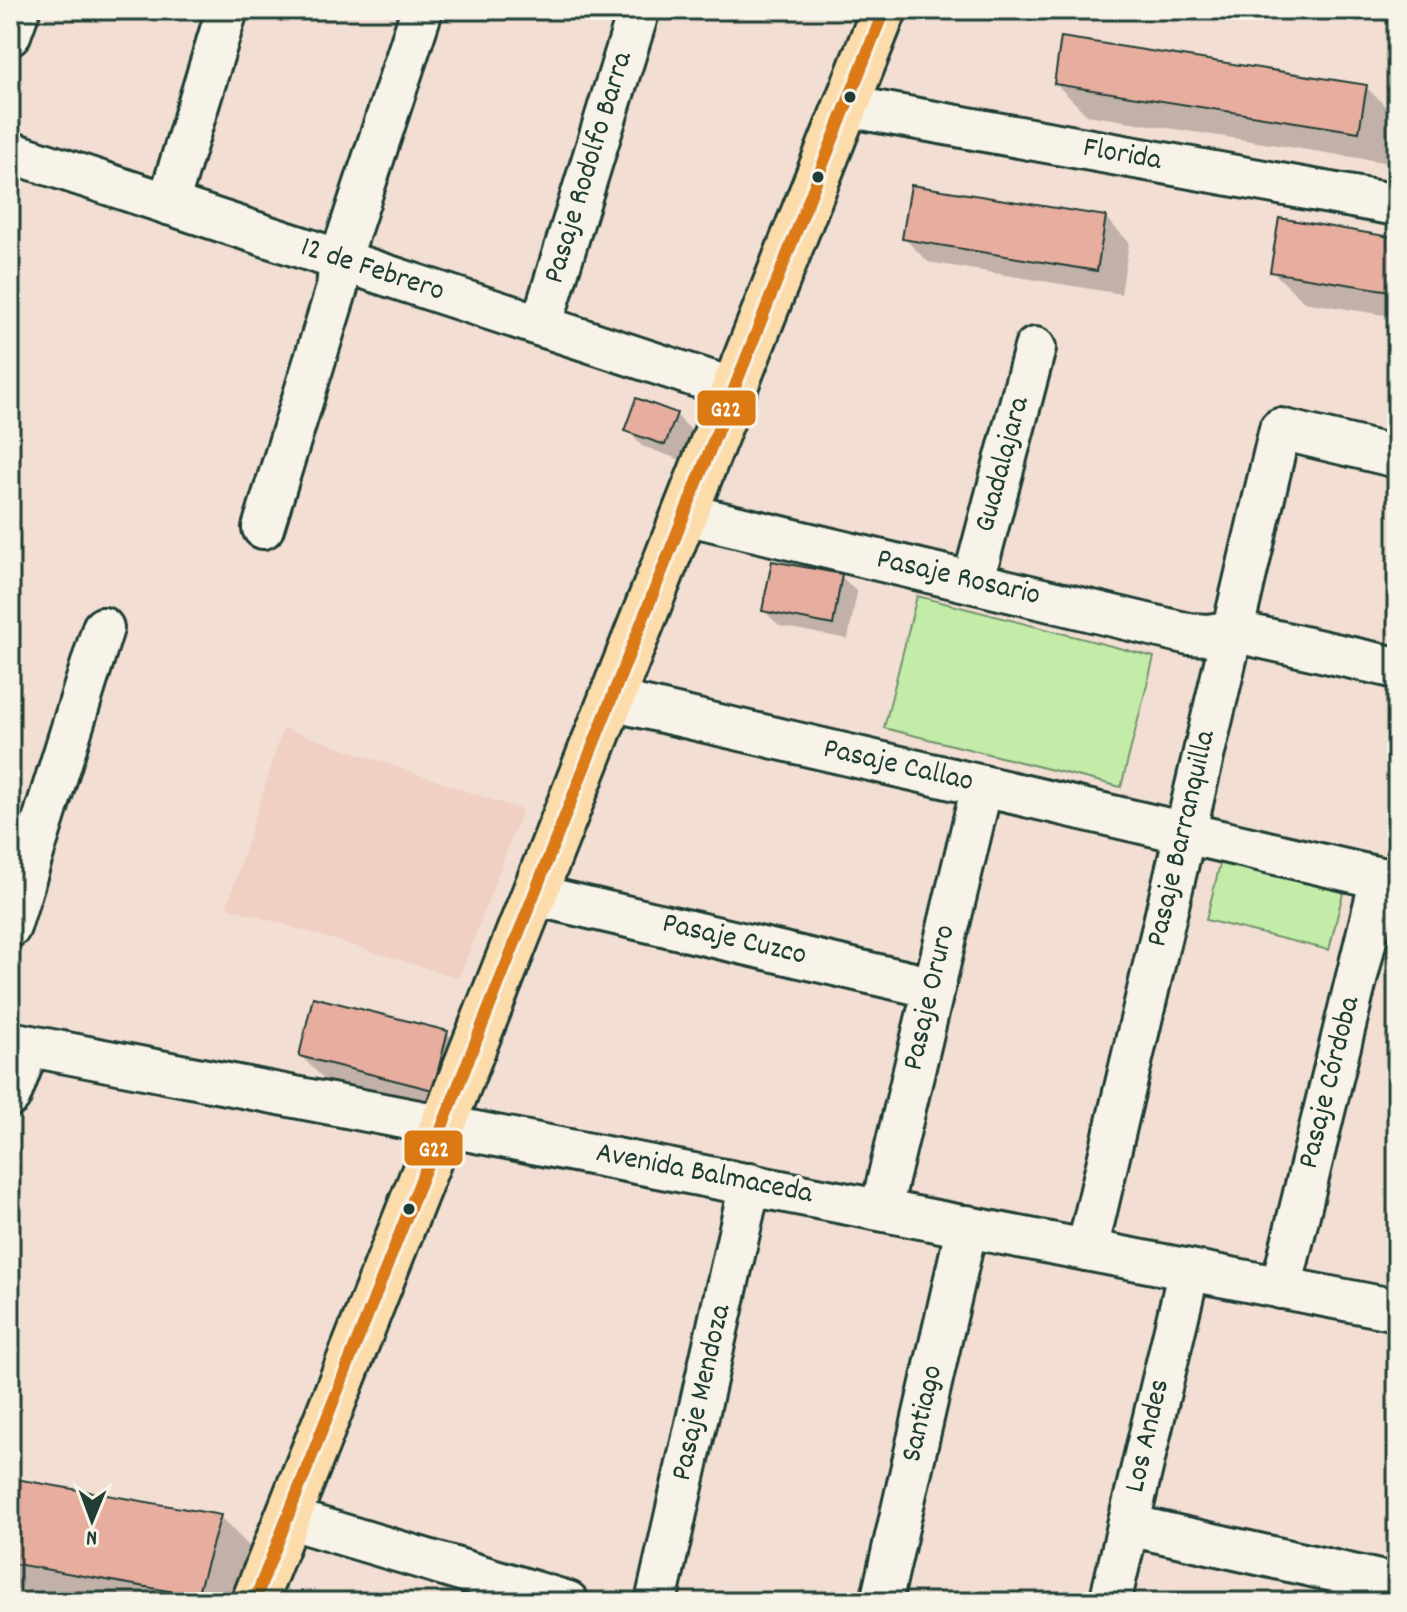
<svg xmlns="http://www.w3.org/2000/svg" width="1407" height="1612" font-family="Dekko,sans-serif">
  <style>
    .built { fill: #efd0c3 }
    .green { fill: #c3eca8; stroke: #71946e; stroke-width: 2 }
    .shadow { fill: #0003 }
    .building { fill: #e7aea0; stroke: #1f3d34; stroke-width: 2 }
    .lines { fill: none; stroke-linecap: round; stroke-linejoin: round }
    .minor-casing { stroke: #1f3d34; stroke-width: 46 }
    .major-casing { stroke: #1f3d34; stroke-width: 50 }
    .minor { stroke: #f7f3e8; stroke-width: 40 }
    .major { stroke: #fddcac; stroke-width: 44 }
    .bus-1-casing { stroke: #f7f3e8; stroke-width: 18 }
    .bus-1 { stroke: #db7a13; stroke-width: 12 }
    .bus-dot { fill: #1f3d34; stroke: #f7f3e8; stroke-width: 3 }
    .labels { text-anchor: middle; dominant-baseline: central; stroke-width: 7; stroke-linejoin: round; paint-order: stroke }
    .street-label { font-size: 30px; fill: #1f3d34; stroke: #f7f3e8 }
    .line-badge { stroke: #f7f3e8; stroke-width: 3 }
    .badge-label { font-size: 22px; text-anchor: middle; font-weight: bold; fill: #fff }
  </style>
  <rect width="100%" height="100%" fill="#f2ded2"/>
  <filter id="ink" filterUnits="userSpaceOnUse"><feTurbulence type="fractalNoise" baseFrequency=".0125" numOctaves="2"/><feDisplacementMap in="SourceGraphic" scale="16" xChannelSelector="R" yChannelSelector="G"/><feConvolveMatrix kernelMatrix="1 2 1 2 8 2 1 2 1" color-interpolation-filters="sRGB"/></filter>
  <g filter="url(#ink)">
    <path class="built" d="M283,728l239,82 -63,168 -232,-71z"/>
    <g class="green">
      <path d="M917,596l237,61 -33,130 -237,-59z"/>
      <path d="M1223,852l123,29 -17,69 -123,-30z"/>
    </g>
    <g class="shadow">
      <path d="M1056,84l310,3 31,31 -7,45 -303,-48z"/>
      <path d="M1106,218l23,24 -8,52 -193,-32 -24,-24z"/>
      <path d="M1397,240v77l-93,-15 -32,-31z"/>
      <path d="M676,415l15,15 -10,30 -39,-14 -15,-16z"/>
      <path d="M841,576l16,16 -9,47 -68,-13 -16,-15z"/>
      <path d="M447,1033l32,31 -15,56 -132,-33 -31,-31z"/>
      <path d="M10,1480l210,37 31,31 -16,54h-144l-81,-14z"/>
    </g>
    <g class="building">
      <path d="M1061,37l306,48 -8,47 -305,-48z"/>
      <path d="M911,185l195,31 -9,55 -195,-32z"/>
      <path d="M1279,218l118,20v54l-127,-20z"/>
      <path d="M636,398l41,15 -12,32 -41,-14z"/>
      <path d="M772,561l70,13 -9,51 -71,-14z"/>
      <path d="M313,997l135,34 -15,59 -134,-34z"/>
      <path d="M10,1478l211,37 -24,81 -187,-33z"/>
    </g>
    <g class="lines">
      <g class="minor-casing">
        <g id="minor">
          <path d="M10,35l9,-25"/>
          <path d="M846,106l551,99"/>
          <path d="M10,152l724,237"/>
          <path d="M168,204l59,-194"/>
          <path d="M541,326l98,-316"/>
          <path d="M685,514l504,120 20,1 23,-4 165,37"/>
          <path d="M263,528l74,-240 3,-28 82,-250"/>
          <path d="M973,582l62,-234"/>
          <path d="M611,700l786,182"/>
          <path d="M534,895l400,93"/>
          <path d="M10,927l93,-299"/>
          <path d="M10,1042l1387,268"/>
          <path d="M10,1096l19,-50"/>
          <path d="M881,1209l101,-423"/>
          <path d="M1087,1250l193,-821 117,28"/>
          <path d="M1281,1288l100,-410"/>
          <path d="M287,1518l281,84"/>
          <path d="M1128,1525l269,60"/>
          <path d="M656,1602l94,-418"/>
          <path d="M881,1602l86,-376"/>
          <path d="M1110,1602l79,-332"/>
        </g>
      </g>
      <g class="major-casing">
        <path id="major" d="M254,1602l630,-1592"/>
      </g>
      <use href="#minor" class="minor"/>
      <use href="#major" class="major"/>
      <g class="bus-1-casing">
        <path id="bus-1" d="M254,1602l630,-1592"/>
      </g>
      <use href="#bus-1" class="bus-1"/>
    </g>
  </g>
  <g class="bus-dot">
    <circle cx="850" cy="97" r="7"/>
    <circle cx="818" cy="177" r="7"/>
    <circle cx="409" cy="1209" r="7"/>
  </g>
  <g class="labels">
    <g class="street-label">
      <text transform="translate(1122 156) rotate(10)">Florida</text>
      <text transform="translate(590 168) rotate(-73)">Pasaje Rodolfo Barra</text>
      <text transform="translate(372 271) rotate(18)">12 de Febrero</text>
      <text transform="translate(1004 465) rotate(-75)">Guadalajara</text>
      <text transform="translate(958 579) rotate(13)">Pasaje Rosario</text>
      <text transform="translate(898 767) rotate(13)">Pasaje Callao</text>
      <text transform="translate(1183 839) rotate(-77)">Pasaje Barranquilla</text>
      <text transform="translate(734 941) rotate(13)">Pasaje Cuzco</text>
      <text transform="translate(931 998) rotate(-77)">Pasaje Oruro</text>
      <text transform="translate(1331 1083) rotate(-76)">Pasaje Córdoba</text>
      <text transform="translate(704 1175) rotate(11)">Avenida Balmaceda</text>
      <text transform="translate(703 1393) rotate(-77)">Pasaje Mendoza</text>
      <text transform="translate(924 1414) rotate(-77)">Santiago</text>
      <text transform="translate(1149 1436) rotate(-77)">Los Andes</text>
    </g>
  </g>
  <g class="line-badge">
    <rect x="696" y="389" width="61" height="38" rx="8" fill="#db7a13"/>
    <rect x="403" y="1129" width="61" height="38" rx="8" fill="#db7a13"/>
  </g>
  <g class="badge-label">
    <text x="726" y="416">G22</text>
    <text x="434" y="1156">G22</text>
  </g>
  <rect width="1407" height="1612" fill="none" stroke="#f7f3e8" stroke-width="40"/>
  <rect x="20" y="20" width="1367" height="1572" fill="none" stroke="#1f3d34" stroke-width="3" filter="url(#ink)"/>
  <g transform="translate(92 1520) rotate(181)" stroke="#f7f3e8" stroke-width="6" paint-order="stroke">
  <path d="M0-6L14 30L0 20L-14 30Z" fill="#1f3d34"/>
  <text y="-12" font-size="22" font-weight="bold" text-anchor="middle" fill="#1f3d34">N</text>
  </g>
</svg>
